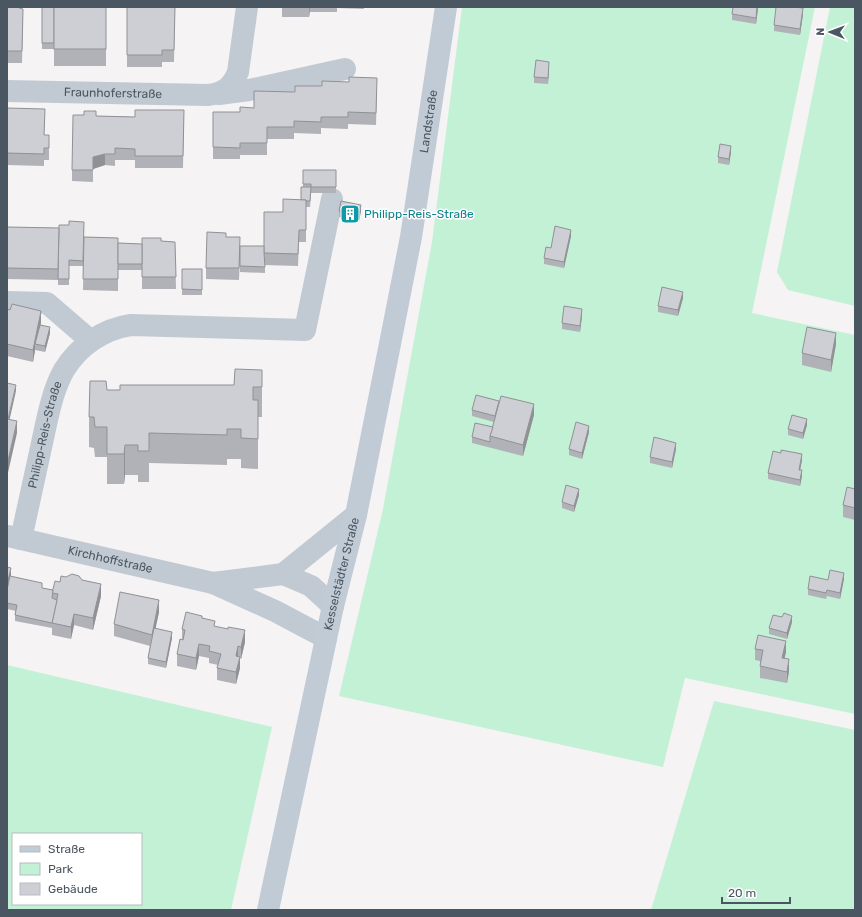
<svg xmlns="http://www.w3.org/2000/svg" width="862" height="917" font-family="Rubik,sans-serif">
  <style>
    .green { fill: #c3f1d5; fill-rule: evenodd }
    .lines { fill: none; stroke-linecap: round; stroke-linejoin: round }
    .street { stroke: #c1cad2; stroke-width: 22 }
    .secondary { stroke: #c1cbd6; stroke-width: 22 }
    .wall { fill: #b0b2b7 }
    .shaded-wall { fill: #909195 }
    .building { fill: #cdcfd5; stroke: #909195 }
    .labels { text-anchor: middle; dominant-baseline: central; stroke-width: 3; stroke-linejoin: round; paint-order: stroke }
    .street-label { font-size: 12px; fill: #4a5661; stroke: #fff }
    .culture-label { font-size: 12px; fill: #0d838f; stroke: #fff; text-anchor: start }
  </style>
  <rect width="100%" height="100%" fill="#f5f3f3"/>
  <g class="green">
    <path d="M462,7h353l-63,306 103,22v379l-170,-36 -22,89 -324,-71 44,-187 49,-267z"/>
    <path d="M830,7h25v299l-67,-16 -11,-18z"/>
    <path d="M7,665l265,62 -41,183h-224zM13,834h128v70h-128z"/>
    <path d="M714,701l141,29v180h-204z"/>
  </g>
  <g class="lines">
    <g class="street">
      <path id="s1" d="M7,91l201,4c16,-2 24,-8 30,-23l9,-65"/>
      <path d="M219,94l30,-4 96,-21"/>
      <path d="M7,302l40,1 44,38"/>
      <path id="s2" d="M8,536l205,47 62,28 51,27"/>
      <path id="s3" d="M21,539c7,-32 14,-64 21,-96 5,-23 10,-52 22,-73 15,-24 39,-41 67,-45l174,5 27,-131"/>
      <path d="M283,574l28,12 22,20"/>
      <path d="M213,583l70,-9 73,-59"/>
    </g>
    <path class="secondary" id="s4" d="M268,910l65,-304 23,-91 32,-161 23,-117 35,-230"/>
  </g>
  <g class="wall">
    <path d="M7,7l12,1 4,12 -1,43h-15z"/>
    <path d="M42,7h64v59h-52v-17h-12z"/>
    <path d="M127,7h48l-1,55h-12v5h-35z"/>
    <path d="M282,7h82v2l-27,-1v4h-27l-1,5h-27z"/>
    <path d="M758,7l-2,17 -24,-4v-6z"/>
    <path d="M803,14l-3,21 -26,-4v-6z"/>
    <path d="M549,68l-1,16 -14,-1v-6z"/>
    <path d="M377,90l-1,35 -28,-1v5l-27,-1v6l-27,-1v6h-27v16h-27v4h-27v-47h27l14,-4 41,-16z"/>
    <path d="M7,108l38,13 -1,14h5v25h-5v6l-37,-1z"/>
    <path d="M184,110l-1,58h-48v-8h-20v6l-10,-1 -12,4v13l-21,-1v-11l24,-54 39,1z"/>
    <path d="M731,152l-2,13 -11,-2v-6z"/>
    <path d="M303,170h33v23h-25l-1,14h-4v35h-7l-1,24 -33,-1v8l-25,-1v-15l-1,23 -33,-1v-11l34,-22h24l19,-34 18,-12 2,-13z"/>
    <path d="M339,211h22l-2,10 -20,-4z"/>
    <path d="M84,222l-1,44h-14v19h-11v-5l-51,-1v-52l52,1 10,-3z"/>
    <path d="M571,236l-7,32 -20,-4v-6l7,-10z"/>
    <path d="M84,237l34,1v53l-35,-1z"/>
    <path d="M161,241l14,1 1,47h-34v-30v11h-24v-27l24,1z"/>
    <rect x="182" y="269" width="20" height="26"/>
    <path d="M683,298l-5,18 -20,-4v-6z"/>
    <path d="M7,309l34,13v3l9,8 -5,19 -10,-2 -2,12 -26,-6z"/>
    <path d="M582,315l-2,17 -18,-3v-6z"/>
    <path d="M836,344l-5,28 -29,-7v-12z"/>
    <path d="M262,370v47h-4v52l-17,-1v-9h-14v6l-78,-2v19h-11v-7h-13l-1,9h-17v-27h-12l-1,-9 -5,-1v-30l18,-27h13l114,-5z"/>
    <path d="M472,410l62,5 -11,41 -51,-13v-6l21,-10 1,-5 -22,-6z"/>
    <path d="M807,425l-4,14 -15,-4v-6z"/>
    <path d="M589,432l-7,27 -13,-4v-6z"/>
    <path d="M676,449l-4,19 -22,-5v-6z"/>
    <path d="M802,460l-2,10 2,6 -2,10 -32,-7v-6z"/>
    <path d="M855,489v31l-12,-3v-12z"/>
    <path d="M579,495l-5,17 -12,-4v-6z"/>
    <path d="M7,567l4,10 31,11 11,2 7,-8 22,-2 19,16 -8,34 -19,-5 -3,14 -19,-4v-7l-37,-7v-6l1,-4 -9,-2z"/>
    <path d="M844,579l-4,20 -13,-3 -1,3 -18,-4v-6l20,-9z"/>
    <path d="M159,612l-4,16 17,10 -6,30 -18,-4v-6l2,-12 -36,-10v-12z"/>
    <path d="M202,618l13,9 30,15 -4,17 -1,-1v10l-4,16 -19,-4v-12l1,-3 -9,-2v-5l-10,-2 -3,14 -19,-4v-12l5,-15v-10z"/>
    <path d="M792,622l-5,17 -18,-5v-6z"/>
    <path d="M755,649l31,3 -2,6 5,13 -2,12 -27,-5v-17l-5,-1z"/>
  </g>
  <g class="shaded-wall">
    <path d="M309,7h1l-1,10z"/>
    <path d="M757,7l1,2 -2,15v-6z"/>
    <path d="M803,8v6l-3,21v-6z"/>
    <path d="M549,62v6l-1,16v-6z"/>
    <path d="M731,146v6l-2,13v-6z"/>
    <path d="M105,154v11l-12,4v13v-25z"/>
    <path d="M361,205v6l-2,10v-6z"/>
    <path d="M571,230v6l-7,32v-6z"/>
    <path d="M683,292v6l-5,18v-6z"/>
    <path d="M582,309v6l-2,17v-6z"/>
    <path d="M41,311v11l-5,22h-1v6l-2,12v-12z"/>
    <path d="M50,327v6l-5,19v-6z"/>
    <path d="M836,333v11l-5,28v-12z"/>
    <path d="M16,385v6l-9,40v-6z"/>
    <path d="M534,404v11l-11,41v-11z"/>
    <path d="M807,419v6l-4,14v-6z"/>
    <path d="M17,421v12l-10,44v-12z"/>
    <path d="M589,426v6l-7,27v-6z"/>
    <path d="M676,443v6l-4,19v-6z"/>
    <path d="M125,445v30l-1,9v-30z"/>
    <path d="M802,454v6l-3,16v-6z"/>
    <path d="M802,470v6l-2,10v-6z"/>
    <path d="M579,489v6l-5,17v-6z"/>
    <path d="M11,568v12l-4,16v-11z"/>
    <path d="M844,573v6l-4,20v-6z"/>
    <path d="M101,584v12l-8,34v-12z"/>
    <path d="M159,600v12l-7,34v-11z"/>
    <path d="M74,614v11l-3,14v-12z"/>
    <path d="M792,616v6l-5,17v-6z"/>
    <path d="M245,630v12l-4,17v-12z"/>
    <path d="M172,632v6l-6,30v-6z"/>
    <path d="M786,641v11l-4,18v-12z"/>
    <path d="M199,644v12l-3,14v-12z"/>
    <path d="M238,646v12l-2,-2z"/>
    <path d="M240,657v11l-4,16v-12z"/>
    <path d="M789,659v12l-2,12v-11z"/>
  </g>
  <g class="building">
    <path d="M7,7h12v1l4,1 -1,42h-15z"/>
    <rect x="42" y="7" width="12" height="36"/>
    <rect x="54" y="7" width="52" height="42"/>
    <path d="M127,7h48l-1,43h-12v5h-35z"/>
    <path d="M733,7h24l-1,11 -24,-4z"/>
    <path d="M776,7h17l10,1 -3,21 -26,-4z"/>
    <path d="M536,60l13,2 -1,16 -14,-1z"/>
    <path d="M349,77l28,1 -1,35 -28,-1v5h-27v5l-27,-1v6h-27v16h-27v5l-27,-1v-35h27v-5l14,1v-17l41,1v-6h27v-5l27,1z"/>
    <path d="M7,108l38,1 -1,26h5v13h-5v6l-37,-1z"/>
    <path d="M135,110h49l-1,46h-48v-7l-20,-1v6h-10l-12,3v13h-21l1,-55h11v-4h12v5l39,1z"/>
    <path d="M720,144l11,2 -2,13 -11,-2z"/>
    <path d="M303,170h33v17h-25v-3h-8z"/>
    <path d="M301,187h10l-1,14h-4v-1h-5z"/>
    <path d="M283,199l23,1v30h-7l-1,24 -34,-1v-41h19z"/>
    <path d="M341,201l20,4 -2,10 -20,-4z"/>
    <path d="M69,221l15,1 -1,39 -14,-1v19h-11l1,-54h10z"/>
    <path d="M555,226l16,4 -7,32 -20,-4 2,-11 5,1z"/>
    <path d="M7,227l52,1 -1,41 -51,-1z"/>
    <path d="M207,232l19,1v4h14l-1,31h-33z"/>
    <path d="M84,237l34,1v41h-35z"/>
    <path d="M142,238h19v3l14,1 1,35h-34z"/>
    <path d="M118,243l24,1v20h-24z"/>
    <path d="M240,246h24v7l1,14 -25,-1z"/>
    <path d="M182,269h20v21l-20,-1z"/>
    <path d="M662,287l21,5 -5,18 -20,-4z"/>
    <path d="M12,304l29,7 -8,39 -26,-6v-35l3,1z"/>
    <path d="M564,306l18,3 -2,17 -18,-3z"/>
    <path d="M40,325l10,2 -5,19 -10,-2z"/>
    <path d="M807,327l29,6 -5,27 -29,-7z"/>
    <path d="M235,369l27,1v17h-9v13h5v39l-17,-1v-9h-14v6l-78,-2v18h-11v-6h-13l-1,9h-17v-27h-12l-1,-10h-5l1,-36h16l1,9h13v-5h114z"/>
    <path d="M7,383l9,2 -8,34h-1z"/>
    <path d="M476,395l23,6 -4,15 -23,-6z"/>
    <path d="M501,396l33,8 -11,41 -33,-9z"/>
    <path d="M792,415l15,4 -4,14 -15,-4z"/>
    <path d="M7,419l10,2 -10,44z"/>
    <path d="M576,422l13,4 -7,27 -13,-4z"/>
    <path d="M475,423l18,4 -3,9v6l-18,-5z"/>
    <path d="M654,437l22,6 -4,19 -22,-5z"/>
    <path d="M781,450l21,4 -3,16h3l-2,10 -32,-7 5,-22 8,2z"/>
    <path d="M566,485l13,4 -5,17 -12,-4z"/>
    <path d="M847,487l8,2v19l-12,-3z"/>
    <path d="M7,567l4,1 -4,17z"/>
    <path d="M830,570l14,3 -4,20 -13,-3 -1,3 -18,-4 2,-13 18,4z"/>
    <path d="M72,574l7,2 3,4 19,4 -8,34 -19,-4 -3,13 -19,-4 6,-29 -6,-1 3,-12 5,1 1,-6 5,1z"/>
    <path d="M10,576l32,7v5l11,2 -1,8 5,2 -5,23 -37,-8 2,-10 -10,-2v-13z"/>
    <path d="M120,592l39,8 -7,35 -38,-11z"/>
    <path d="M186,612l16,4v2l13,3 -1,5 14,3v-2l17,3 -4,17 -3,-1 -2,10 4,1 -4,15 -19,-4 4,-14 -12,-3 1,-5 -11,-2 -3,14 -19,-4 3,-15 3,1 2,-10 -3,-1z"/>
    <path d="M784,613l8,3 -5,17 -18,-5 4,-13 9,2z"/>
    <path d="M154,628l18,4 -6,30 -18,-4z"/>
    <path d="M758,635l28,6 -4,17 7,1 -2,13 -27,-6 3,-16 -8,-1z"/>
  </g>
  <defs>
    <g id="building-square" transform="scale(1)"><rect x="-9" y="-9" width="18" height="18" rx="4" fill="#0f9aa8" stroke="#fff"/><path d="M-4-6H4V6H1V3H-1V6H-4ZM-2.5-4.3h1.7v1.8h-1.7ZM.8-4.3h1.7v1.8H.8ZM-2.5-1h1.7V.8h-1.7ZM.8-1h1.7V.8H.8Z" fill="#fff"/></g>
  </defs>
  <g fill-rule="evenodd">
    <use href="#building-square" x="350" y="214"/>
  </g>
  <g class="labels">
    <g class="street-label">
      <text stroke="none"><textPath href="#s1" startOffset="106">Fraunhoferstraße</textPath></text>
      <text stroke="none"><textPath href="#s4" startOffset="805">Landstraße</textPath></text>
      <text stroke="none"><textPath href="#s3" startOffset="107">Philipp-Reis-Straße</textPath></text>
      <text stroke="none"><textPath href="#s2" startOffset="105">Kirchhoffstraße</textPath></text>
      <text stroke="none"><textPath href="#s4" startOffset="344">Kesselstädter Straße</textPath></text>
    </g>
    <g class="culture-label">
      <text x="364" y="214">Philipp-Reis-Straße</text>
    </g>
  </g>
  <rect width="862" height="917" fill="none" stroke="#4a5661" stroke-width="16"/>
  <rect x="12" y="833" width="130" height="72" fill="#ffffff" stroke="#b7bbc0"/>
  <rect x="20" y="846" width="20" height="6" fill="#c1cbd6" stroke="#b7bbc0"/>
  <text x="48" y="853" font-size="12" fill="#4a5661">Straße</text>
  <rect x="20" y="863" width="20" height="12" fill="#c3f1d5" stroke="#b7bbc0"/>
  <text x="48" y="873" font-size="12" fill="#4a5661">Park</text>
  <rect x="20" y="883" width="20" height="12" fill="#cdcfd5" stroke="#b7bbc0"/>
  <text x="48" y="893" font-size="12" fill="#4a5661">Gebäude</text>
  <g transform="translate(830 32) rotate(271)" stroke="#ffffff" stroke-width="3" paint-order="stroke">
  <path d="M0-3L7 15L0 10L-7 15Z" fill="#4a5661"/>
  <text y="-6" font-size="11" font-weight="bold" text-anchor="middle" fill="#4a5661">N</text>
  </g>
  <path d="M722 897v6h68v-6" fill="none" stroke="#4a5661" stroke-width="2"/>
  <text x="728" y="897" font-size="12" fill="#4a5661" stroke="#ffffff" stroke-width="3" paint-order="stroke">20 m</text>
</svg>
